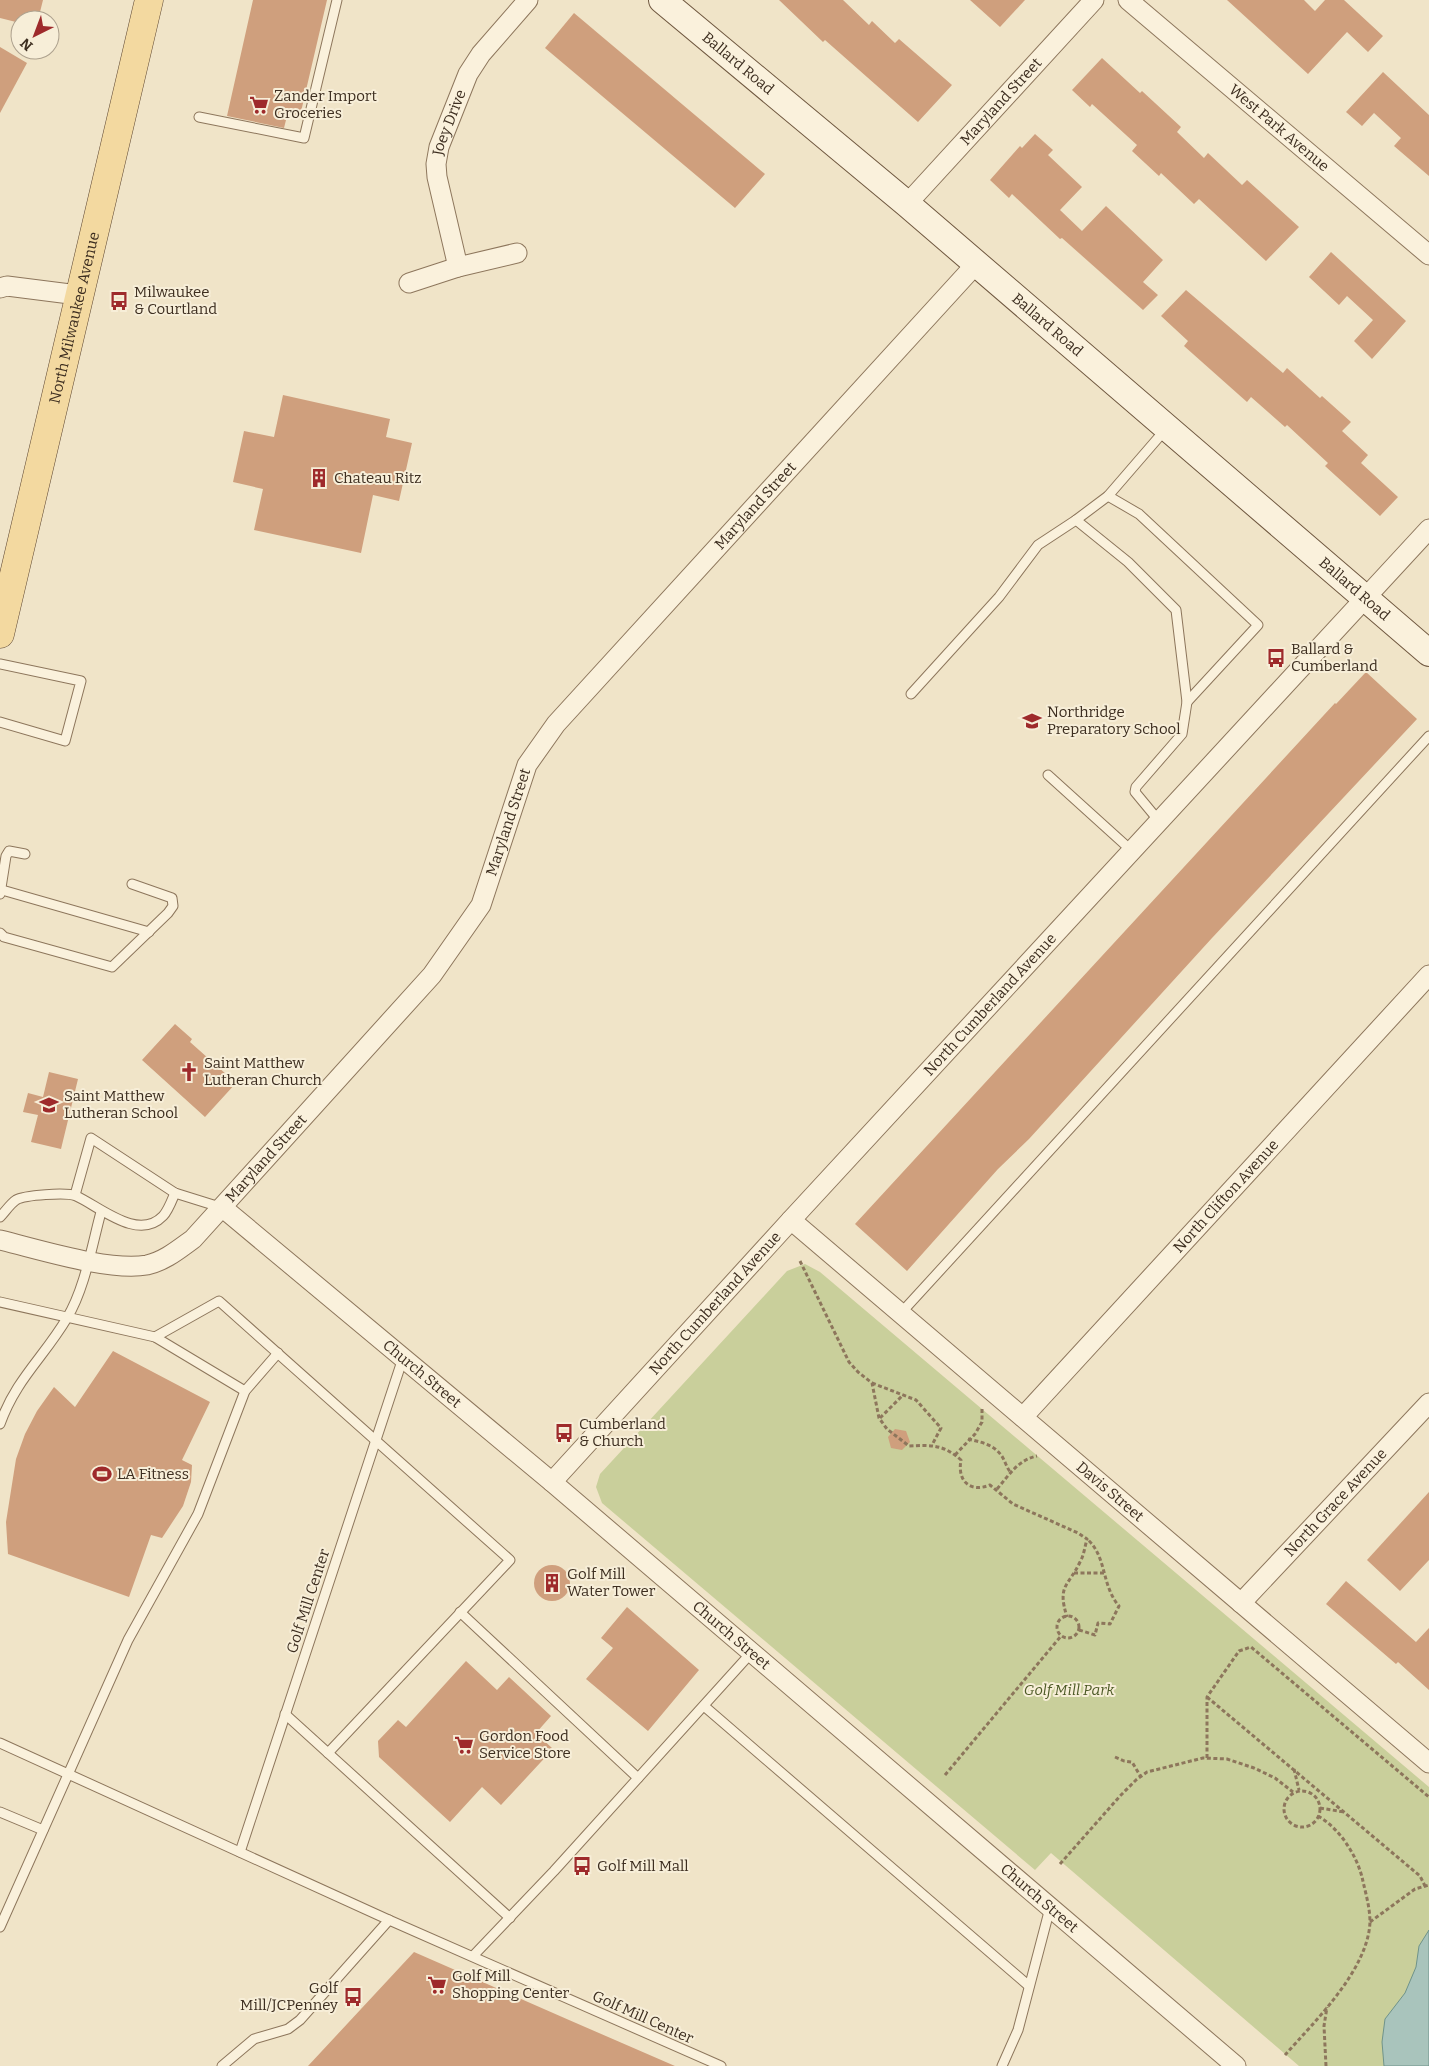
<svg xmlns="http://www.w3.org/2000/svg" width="1429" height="2066" font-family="Bitter,serif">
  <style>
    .green { fill: #c9cf9b }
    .water { fill: #a9c4bc; stroke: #6f938a }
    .building { fill: #cf9f7d }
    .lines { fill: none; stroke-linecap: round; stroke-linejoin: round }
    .lane-casing { stroke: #8d765c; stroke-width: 11 }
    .street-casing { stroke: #8d765c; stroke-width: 21 }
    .secondary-casing { stroke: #6f573f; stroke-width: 28 }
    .primary-casing { stroke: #5b4430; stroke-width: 29 }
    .path { stroke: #8d765c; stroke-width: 3; stroke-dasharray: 4 2.5; stroke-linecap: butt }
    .lane { stroke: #faf1dc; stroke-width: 9 }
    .street { stroke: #faf1dc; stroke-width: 19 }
    .secondary { stroke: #faf1dc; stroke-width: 26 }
    .primary { stroke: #f3d9a0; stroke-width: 28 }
    .labels { text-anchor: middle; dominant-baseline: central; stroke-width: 4; stroke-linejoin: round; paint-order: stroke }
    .street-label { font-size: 15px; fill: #3d2e20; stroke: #f7eed8 }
    .poi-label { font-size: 15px; fill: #3d2e20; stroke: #f7eed8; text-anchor: start }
    .park-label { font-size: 15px; font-style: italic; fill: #4d5a26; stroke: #f7eed8 }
  </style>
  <rect width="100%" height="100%" fill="#f0e4c8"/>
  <path class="green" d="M805,1264l15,8 609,515v279h-130l-248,-213 -16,17 -433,-367 -6,-16 4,-13 187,-203z"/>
  <path class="water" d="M1429,1930v136h-45l-2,-24 3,-23 20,-26 11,-26 3,-21z"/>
  <g class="building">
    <path d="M0,0h43l-5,20h-18v3l-20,-5z"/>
    <path d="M253,0h74l-27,116 -12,-4 -4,16 -57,-12z"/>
    <path d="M779,0h64l26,25 3,-4 23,22 4,-4 53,46 -34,37 -93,-82 -2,2z"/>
    <path d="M970,0h55l-25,27z"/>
    <path d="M1227,0h77l11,11 10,-11h19l39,36 -15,16 -21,-20 -39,42z"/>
    <path d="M574,13l191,161 -30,34 -190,-160z"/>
    <path d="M0,47l27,16 -27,50z"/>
    <path d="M1102,58l38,35 2,-2 39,36 -4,5 27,26 4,-5 34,32 5,-5 52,47 -33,34 -67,-62 -5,5 -33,-31 -2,3 -27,-25 5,-6 -45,-41 -2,3 -18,-17z"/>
    <path d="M1383,72l46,43v61l-35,-30 7,-8 -27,-25 -12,13 -16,-14z"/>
    <path d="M1035,134l18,16 -5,5 34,32 -22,23 22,21 24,-25 57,54 -20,22 15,13 -15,15 -81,-72 -2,1 -48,-45 -3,4 -19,-18 30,-34 2,2z"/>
    <path d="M1331,252l75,69 -34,38 -18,-18 19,-21 -26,-24 -8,9 -30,-28z"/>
    <path d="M1186,290l97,83 4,-5 33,30 2,-2 29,26 -9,9 26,24 -7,8 37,34 -18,19 -55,-50 3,-3 -41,-38 -2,2 -34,-30 -4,5 -63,-56 4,-5 -27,-25z"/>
    <path d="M283,395l107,24 -4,18 26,6 -13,58 -26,-6 -12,58 -107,-23 9,-41 -30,-7 11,-51 30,6z"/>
    <path d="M1366,672l51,47 -205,219 -183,201 -31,30 -91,102 -52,-47 480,-521 1,1z"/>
    <path d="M175,1024l17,15 -2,3 46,41 -31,34 -63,-57z"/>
    <path d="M49,1072l29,7 -17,70 -30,-7 7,-27 -15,-3 5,-19 15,4z"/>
    <path d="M113,1351l97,51 -28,58 10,5 -1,17 -8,24 -21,32 -11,-3 -22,62 -121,-43 -2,-32 10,-63 9,-25 12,-23 17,-24 21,20z"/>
    <path d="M895,1429l11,2 4,11 -8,8 -11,-2 -3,-11z"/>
    <path d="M1429,1492v68l-29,31 -33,-31z"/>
    <circle cx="552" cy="1583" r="18"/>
    <path d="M1346,1581l70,61 13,-14v62l-31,-28 -2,2 -70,-60z"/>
    <path d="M627,1607l72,63 -51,61 -62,-52 27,-31 -12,-10z"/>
    <path d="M466,1661l31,29 12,-13 42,39 -15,17 17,16 -52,56 -19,-18 -32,35 -71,-65 -1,-16 20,-21 8,7z"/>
    <path d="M414,1952l155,68 106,46h-367z"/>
  </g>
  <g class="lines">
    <g class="lane-casing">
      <g id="lane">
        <path d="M199,117l105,21 33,-138"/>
        <path d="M1108,496l31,18 119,111 -71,77"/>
        <path d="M1076,520l52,42 48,48 11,92 -5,32 -46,53 -1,5 24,29"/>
        <path d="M0,664l81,17 -16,60 -65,-19"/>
        <path d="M911,694l88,-97 39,-52 38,-25 32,-24 57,-66"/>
        <path d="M1048,775l84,76"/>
        <path d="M2,890l147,42"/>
        <path d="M0,894l6,-38 3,-5 16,3"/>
        <path d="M0,933l4,4 108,30 56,-54 5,-7 -1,-8 -40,-14"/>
        <path d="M75,1195l16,-57 84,55 48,15"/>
        <path d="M0,1217c5,-5 10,-13 16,-17 8,-5 51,-8 60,-4 23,10 62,46 87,20 5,-5 9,-16 12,-23"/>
        <path d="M0,1302l155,35 90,54"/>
        <path d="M901,1313l528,-577"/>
        <path d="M155,1337l64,-36 291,259 -182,193"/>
        <path d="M0,1424c16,-45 44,-67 67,-106 18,-30 25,-73 34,-106"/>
        <path d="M460,1612l178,166"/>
        <path d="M704,1706l325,280"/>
        <path d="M285,1714l225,204"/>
        <path d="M0,1743l389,177 332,146"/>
        <path d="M0,1812l43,18"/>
        <path d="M240,1852l163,-494"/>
        <path d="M0,1927l128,-287 70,-126 47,-123 33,-38"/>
        <path d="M473,1956l81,-85 198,-219"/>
        <path d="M222,2066l32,-27 34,-10 12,-9 89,-100"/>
        <path d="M1002,2066l16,-36 32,-122"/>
      </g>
    </g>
    <g class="street-casing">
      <g id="street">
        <path id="s1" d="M1128,0l301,255"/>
        <path id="s2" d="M907,204l187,-204"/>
        <path id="s3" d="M458,267l-21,-90 -1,-13 3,-17 29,-73 13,-20 47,-54"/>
        <path d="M409,283l49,-16 59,-14"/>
        <path d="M0,288l7,-2 71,9"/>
        <path id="s4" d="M223,1208l329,274 684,584"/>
        <path id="s5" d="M791,1220l638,543"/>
        <path id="s6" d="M0,1240c38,9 110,32 147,25 18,-4 32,-16 46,-26l239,-264 49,-70 46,-140 29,-41 420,-460"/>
        <path id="s7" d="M1023,1417l406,-442"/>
        <path id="s8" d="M552,1482l239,-262 638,-691"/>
        <path id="s9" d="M1241,1603l188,-200"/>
      </g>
    </g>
    <g class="secondary-casing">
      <g id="secondary">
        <path id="s10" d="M662,0l245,204 522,449"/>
      </g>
    </g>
    <g class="primary-casing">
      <g id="primary">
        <path id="s11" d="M0,634l149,-634"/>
      </g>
    </g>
    <g class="path">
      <path d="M800,1261l49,101 9,10 14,11 7,35 8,11 22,17c22,-1 34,-2 52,14 -4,21 9,33 29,25l23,19 65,29 9,6c-2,7 -3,16 -7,23 -12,25 -23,23 -13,55"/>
      <path d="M872,1383l44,17 25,28 -9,17"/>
      <path d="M880,1418l23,-23"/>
      <path d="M968,1439c12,3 25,5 33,16 4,5 5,12 10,18"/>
      <path d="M955,1455l20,-21 7,-12v-13"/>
      <path d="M997,1489c12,-14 21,-29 40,-33"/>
      <path d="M1074,1573h30"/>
      <circle cx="1068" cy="1627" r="11"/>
      <path d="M1079,1630l16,5 3,-12 12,1 9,-18c-18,-21 -12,-50 -32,-67"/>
      <path d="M1207,1697l213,179 5,10"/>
      <path d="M1115,1757l9,4 8,1 9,15"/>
      <path d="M1207,1758v-61l32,-46 12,-4 178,150"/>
      <path d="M1294,1769l5,21"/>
      <path d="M945,1775l116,-139"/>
      <circle cx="1302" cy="1809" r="18"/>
      <path d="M1320,1808l24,4"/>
      <path d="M1060,1864l60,-68 16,-16 11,-8 56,-14 24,1 27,9 21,10 18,14"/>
      <path d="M1370,1922l45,-33 14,-4"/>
      <path d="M1285,2055c30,-34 83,-85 85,-133 0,-15 -5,-31 -8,-45 -6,-23 -23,-49 -44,-61"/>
      <path d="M1326,2066l-2,-40 3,-19"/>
    </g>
    <use href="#lane" class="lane"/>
    <use href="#street" class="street"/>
    <use href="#secondary" class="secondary"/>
    <use href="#primary" class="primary"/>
  </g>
  <defs>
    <g id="supermarket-bare" transform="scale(1.5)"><path d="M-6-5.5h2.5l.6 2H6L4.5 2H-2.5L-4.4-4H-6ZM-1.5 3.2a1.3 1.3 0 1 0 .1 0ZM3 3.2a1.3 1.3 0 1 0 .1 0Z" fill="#9e2a2b" stroke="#f7eed8" stroke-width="2.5" paint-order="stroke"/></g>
    <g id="bus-bare" transform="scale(1.5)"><path d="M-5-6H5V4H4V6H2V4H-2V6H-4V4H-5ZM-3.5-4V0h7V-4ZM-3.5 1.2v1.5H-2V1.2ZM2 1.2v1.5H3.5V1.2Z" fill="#9e2a2b" stroke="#f7eed8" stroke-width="2.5" paint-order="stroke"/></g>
    <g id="building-bare" transform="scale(1.5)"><path d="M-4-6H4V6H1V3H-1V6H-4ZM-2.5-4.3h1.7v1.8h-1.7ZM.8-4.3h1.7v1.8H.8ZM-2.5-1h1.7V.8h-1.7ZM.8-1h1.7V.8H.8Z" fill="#9e2a2b" stroke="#f7eed8" stroke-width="2.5" paint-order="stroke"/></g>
    <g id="school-bare" transform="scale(1.5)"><path d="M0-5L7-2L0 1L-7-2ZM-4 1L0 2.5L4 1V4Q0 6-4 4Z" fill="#9e2a2b" stroke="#f7eed8" stroke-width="2.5" paint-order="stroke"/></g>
    <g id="church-bare" transform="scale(1.5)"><path d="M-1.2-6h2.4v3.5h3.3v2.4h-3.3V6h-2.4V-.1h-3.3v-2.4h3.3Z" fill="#9e2a2b" stroke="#f7eed8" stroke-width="2.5" paint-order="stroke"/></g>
    <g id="stadium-bare" transform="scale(1.5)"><path d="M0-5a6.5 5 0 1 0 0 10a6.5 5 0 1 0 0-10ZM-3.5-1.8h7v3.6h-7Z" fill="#9e2a2b" stroke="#f7eed8" stroke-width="2.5" paint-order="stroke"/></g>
  </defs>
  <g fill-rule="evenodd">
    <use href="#supermarket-bare" x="259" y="105"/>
    <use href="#bus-bare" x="119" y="301"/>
    <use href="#building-bare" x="319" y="478"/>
    <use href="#bus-bare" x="1276" y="658"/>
    <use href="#school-bare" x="1032" y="721"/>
    <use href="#church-bare" x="189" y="1072"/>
    <use href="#school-bare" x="49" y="1105"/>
    <use href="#bus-bare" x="564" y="1433"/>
    <use href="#stadium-bare" x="102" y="1474"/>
    <use href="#building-bare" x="552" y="1583"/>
    <use href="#supermarket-bare" x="464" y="1745"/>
    <use href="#bus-bare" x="582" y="1866"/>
    <use href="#supermarket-bare" x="437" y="1985"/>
    <use href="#bus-bare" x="353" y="1997"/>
  </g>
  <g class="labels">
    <g class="street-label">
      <text stroke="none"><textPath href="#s10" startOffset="99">Ballard Road</textPath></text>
      <text stroke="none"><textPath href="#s2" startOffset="139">Maryland Street</textPath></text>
      <text stroke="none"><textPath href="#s3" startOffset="149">Joey Drive</textPath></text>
      <text stroke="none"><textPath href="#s1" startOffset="198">West Park Avenue</textPath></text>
      <text stroke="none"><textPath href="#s11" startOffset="325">North Milwaukee Avenue</textPath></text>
      <text stroke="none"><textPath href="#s10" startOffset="504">Ballard Road</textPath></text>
      <text stroke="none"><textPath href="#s6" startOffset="1138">Maryland Street</textPath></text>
      <text stroke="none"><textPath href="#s10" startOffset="909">Ballard Road</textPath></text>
      <text stroke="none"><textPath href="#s6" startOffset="732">Maryland Street</textPath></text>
      <text stroke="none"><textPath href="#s8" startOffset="648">North Cumberland Avenue</textPath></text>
      <text stroke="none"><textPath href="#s6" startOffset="312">Maryland Street</textPath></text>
      <text stroke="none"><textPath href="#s7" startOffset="300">North Clifton Avenue</textPath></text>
      <text stroke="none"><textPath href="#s8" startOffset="242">North Cumberland Avenue</textPath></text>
      <text stroke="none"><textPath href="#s4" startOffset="259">Church Street</textPath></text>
      <text stroke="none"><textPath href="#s5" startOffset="419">Davis Street</textPath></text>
      <text stroke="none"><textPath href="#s9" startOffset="138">North Grace Avenue</textPath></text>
      <text transform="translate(308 1601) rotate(-72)">Golf Mill Center</text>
      <text stroke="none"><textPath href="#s4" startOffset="664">Church Street</textPath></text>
      <text stroke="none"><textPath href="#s4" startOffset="1069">Church Street</textPath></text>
      <text transform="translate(643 2017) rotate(24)">Golf Mill Center</text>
    </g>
    <g class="poi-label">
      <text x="274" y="96">Zander Import<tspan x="274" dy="17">Groceries</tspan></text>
      <text x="134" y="292">Milwaukee<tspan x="134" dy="17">&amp; Courtland</tspan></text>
      <text x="334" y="478">Chateau Ritz</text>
      <text x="1291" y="649">Ballard &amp;<tspan x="1291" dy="17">Cumberland</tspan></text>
      <text x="1047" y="712">Northridge<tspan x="1047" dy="17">Preparatory School</tspan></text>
      <text x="204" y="1063">Saint Matthew<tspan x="204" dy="17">Lutheran Church</tspan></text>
      <text x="64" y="1096">Saint Matthew<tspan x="64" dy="17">Lutheran School</tspan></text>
      <text x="579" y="1424">Cumberland<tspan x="579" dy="17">&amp; Church</tspan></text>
      <text x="117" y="1474">LA Fitness</text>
      <text x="567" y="1574">Golf Mill<tspan x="567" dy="17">Water Tower</tspan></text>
      <text x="479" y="1736">Gordon Food<tspan x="479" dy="17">Service Store</tspan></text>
      <text x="597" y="1866">Golf Mill Mall</text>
      <text x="452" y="1976">Golf Mill<tspan x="452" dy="17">Shopping Center</tspan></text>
      <text x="338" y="1988" text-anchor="end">Golf<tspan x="338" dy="17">Mill/JCPenney</tspan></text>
    </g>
    <g class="park-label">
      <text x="1069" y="1690">Golf Mill Park</text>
    </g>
  </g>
  <g transform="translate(35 35) rotate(222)"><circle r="24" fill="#f7eed8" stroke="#ada18e"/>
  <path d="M0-4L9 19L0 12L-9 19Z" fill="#9e2a2b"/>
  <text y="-8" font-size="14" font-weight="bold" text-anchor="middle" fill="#3d2e20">N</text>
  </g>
</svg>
